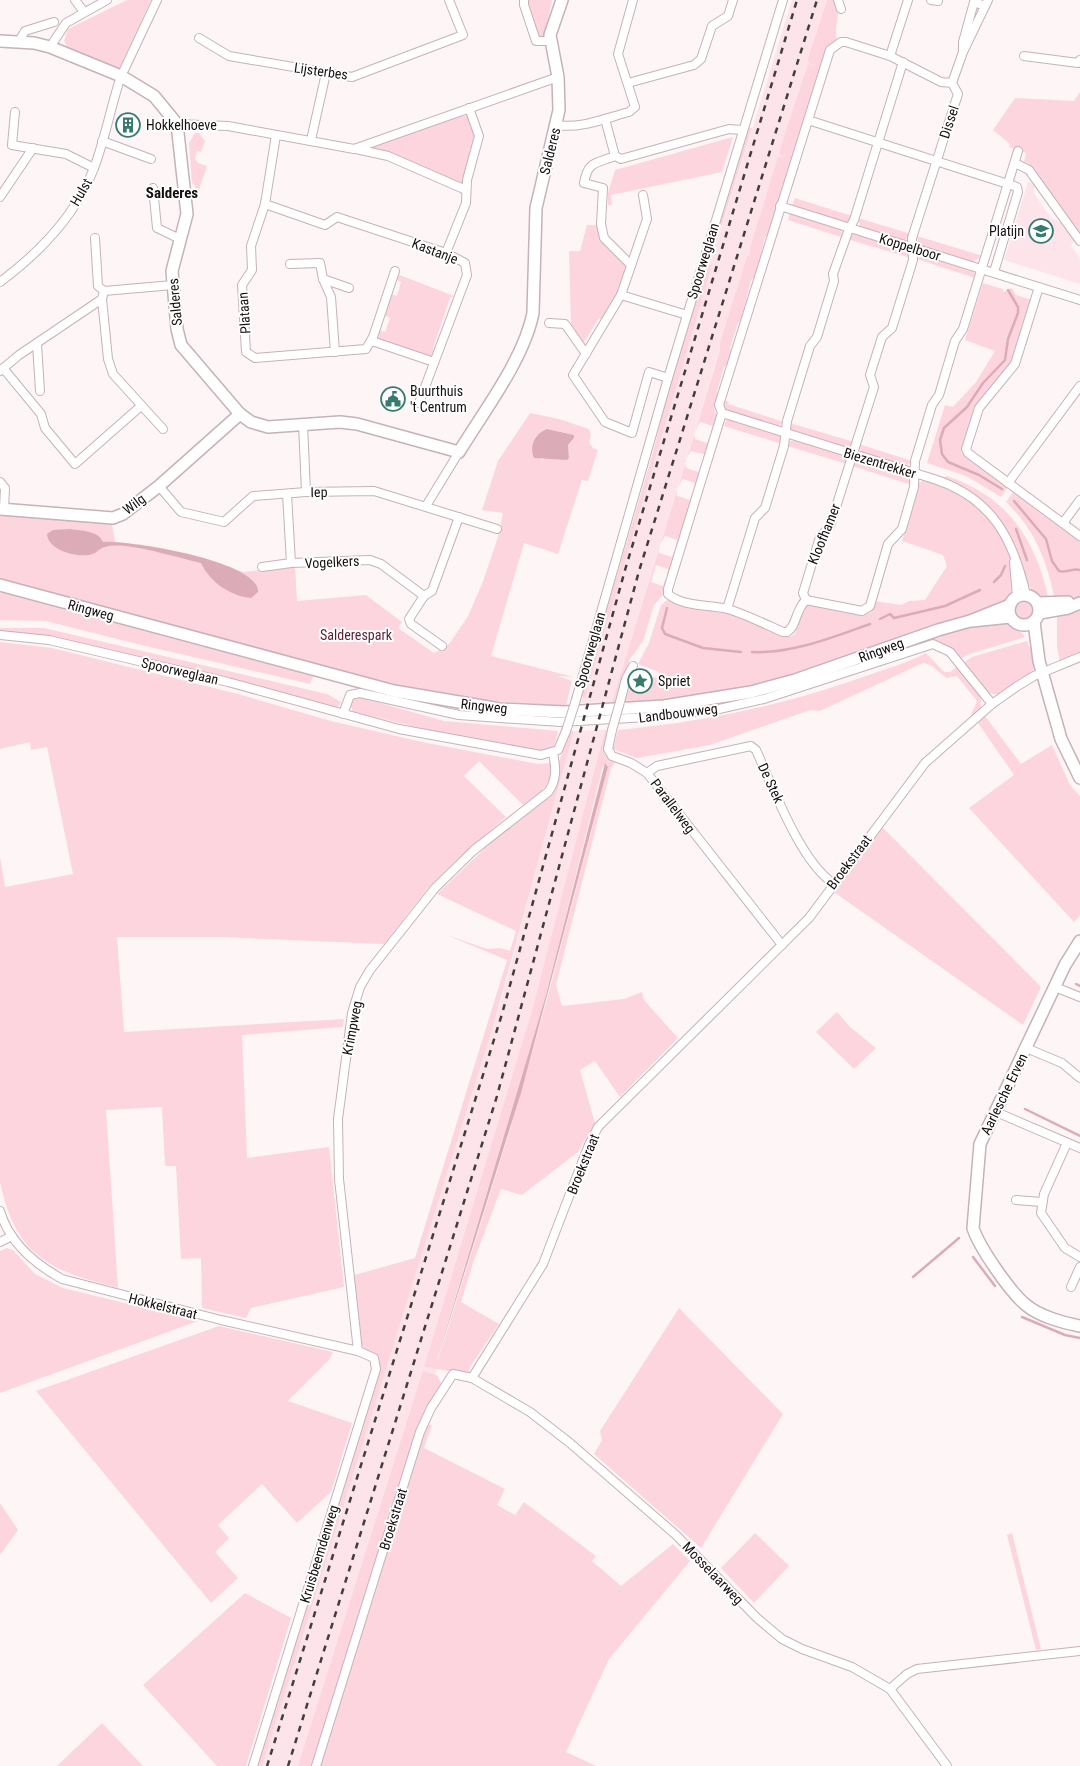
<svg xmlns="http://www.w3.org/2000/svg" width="1080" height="1766" font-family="'Roboto Condensed',sans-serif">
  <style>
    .built { fill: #fce4ea }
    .green { fill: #fdd5df; fill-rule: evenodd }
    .water { fill: #dbacb8 }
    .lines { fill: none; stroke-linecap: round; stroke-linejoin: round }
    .stream { stroke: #dbacb8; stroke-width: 2.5 }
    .street-casing { stroke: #c6b2b7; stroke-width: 10 }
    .secondary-casing { stroke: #c6b2b7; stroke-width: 14 }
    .street { stroke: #fff; stroke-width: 8 }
    .secondary { stroke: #fff; stroke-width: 11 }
    .rail { stroke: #443d3e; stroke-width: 2.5; stroke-dasharray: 6 6; stroke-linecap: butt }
    .street-bridge-casing { stroke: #c6b2b7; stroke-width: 10; stroke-linecap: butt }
    .street-bridge { stroke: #fff; stroke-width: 8 }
    .labels { text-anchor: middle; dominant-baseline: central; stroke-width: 4; stroke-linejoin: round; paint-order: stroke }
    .street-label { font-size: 14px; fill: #171011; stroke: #fff }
    .poi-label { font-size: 14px; fill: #171011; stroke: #fff; text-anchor: start }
    .park-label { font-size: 14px; fill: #591f33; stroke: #fff }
    .neighbourhood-label { font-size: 15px; font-weight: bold; fill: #171011; stroke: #fff }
  </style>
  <rect width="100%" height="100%" fill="#fef5f7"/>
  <g class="built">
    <path d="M792,0h35l-12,37 9,15 -108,309 -104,341 -31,1 129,-450h4z"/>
    <path d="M1028,182l7,2 -2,8 18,26 12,5 12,16 -4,7 9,12v26l-76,-24z"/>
    <path d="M605,730l-9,35 7,1 -57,229 -92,304 -15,61 -126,406h-57l38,-106 181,-574 26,-85 73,-270z"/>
  </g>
  <g class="green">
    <path d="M127,0h24l-32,69 -49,-17 -6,-11 4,-12z"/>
    <path d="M527,0h25l-8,38 -5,-1z"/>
    <path d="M827,0h8c7,20 -2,23 2,40l-34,83 -35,112 -3,2 -10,41 -4,2 -10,41 -3,2 -8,25 2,3 -5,14 -3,2 -7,24 1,4 -4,14 3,8 -3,15h-3l2,-6 -13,-4 -6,11 1,6 12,4 2,-5 3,1 -7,22 -2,-1 1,-6 -13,-3 -6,10 1,7 13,4 2,-6 2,1 -7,22 -2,-1 1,-5 -13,-4 -5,11v6l13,4 2,-5h2l-16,51h-2l1,-6 -12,-4 -6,11v6l13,4 2,-5 2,1 -7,22 -2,-1 1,-5 -12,-4 -5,17 12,4 2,-6 2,1 -3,13 -10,11 -11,36 -13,18 -14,43h-4l108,-352v-7l27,-86 3,-3v-6l28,-91h8l-6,-2v-6l28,-85 11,3 -10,-4 -1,-4z"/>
    <path d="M1080,92v144l-52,-73 -4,-1 2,-9 -17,-6 1,-3 -17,-14 22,-32 59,3z"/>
    <path d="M469,115l6,14 -1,7 -11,51 -99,-37 85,-32z"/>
    <path d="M747,127l5,1 -39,126h-1l-3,10 3,1 -127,433 -4,-2 72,-243 21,-86 35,-116h3z"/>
    <path d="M195,133h4l6,8 -4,11 -4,-1 -2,8 3,4 9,3 -9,27 -4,-2 1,-6 -3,-2 -3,-40z"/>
    <path d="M733,137l-11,35 -111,23 1,10h-4v-12l7,-23z"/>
    <path d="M795,198l57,18 -1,3 -6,4 -53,-17z"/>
    <path d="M790,213l52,16 -1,8 -53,-17z"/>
    <path d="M858,218l53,16 -1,3 -6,4 -44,-14z"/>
    <path d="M587,225h12l7,19 22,24 -8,26 -17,26 -4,-2 -15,24 4,4 -3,2 -16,-22 2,-2 -2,-73h11z"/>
    <path d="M852,232l55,17 4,9 -64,-19z"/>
    <path d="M917,236l66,20 -11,6 -53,-17z"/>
    <path d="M924,254l50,16 1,8 -58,-19z"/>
    <path d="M397,274l57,22 -4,2 -17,50 1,6 -4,4 -52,-18 1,-10 6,2 5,-14 -6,-3 7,-21 6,2 4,-14 -6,-3z"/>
    <path d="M983,283l20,6v3l9,-4 4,7 16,5 -19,62 -39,51 -13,40 47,34 -7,10 -35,-21 -39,-13 18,-58 8,2 23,-25 19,-31 -30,-11z"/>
    <path d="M724,400l5,2 -1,2 56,18 -7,5 -49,-15 -4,-3z"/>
    <path d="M530,413l29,6 30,10 2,6 -2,7 4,6 5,2 -10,31 -6,-1 -24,74 -34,-11 -33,113 83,21 -16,-1 14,5 -6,25 -84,-6 -52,-7 -112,-28 -8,19 -173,-40 -91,-23 -46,-1v-107l112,11 3,18 129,30 51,-6 2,35 69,-6 36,27 -4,6 36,25 16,-10 18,-27 14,-32 16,-47 5,-24 -21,-3 16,-49zM547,429l27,6v3l-6,7 1,13 -2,2 -17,-3 -9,3z"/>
    <path d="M730,419l49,16 3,4v5l-58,-18 2,-6z"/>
    <path d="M790,423l64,19 -4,6h-5l-54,-17z"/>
    <path d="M796,440l48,15 3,4v5l-60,-18 3,-5z"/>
    <path d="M859,444l53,17 -7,6 -44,-14z"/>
    <path d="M860,460l48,15 3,2 1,8 -60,-19 3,-4z"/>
    <path d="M947,476c61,21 89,63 102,125 -30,-8 -30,-52 -44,-74 -15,-24 -38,-40 -64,-49z"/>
    <path d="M924,480c12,5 27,9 39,16 32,19 69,74 41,108l-193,66 -76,21 -112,15 7,-27 11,-4 17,3 1,-6 -21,-8 11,-21 12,-38 6,-5 33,9 30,4 59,24 6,-3 6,-20 -1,-3 10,-7 55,11 6,-3 4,-11 26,4 8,-4 16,-1 22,-34 -4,-11 -41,-14 17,-54 -2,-1 1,-3z"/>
    <path d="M1014,491l66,50v58l-25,1c-8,-39 -20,-70 -49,-98z"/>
    <circle cx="1024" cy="610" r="9"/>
    <path d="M1080,608v47l-20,7 -3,-15v-34z"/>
    <path d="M1008,622l10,7 7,8 -55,17 -10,5c-11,-12 -21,-22 -38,-16l-1,-3 43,-13z"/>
    <path d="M0,628h44l283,66 14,8 -3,5 -231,-55 -107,-18z"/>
    <path d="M1027,641l7,17 -1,14 -34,23 -11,-2 -25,-30 9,-6z"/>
    <path d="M0,642l52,6 186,46 93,27 91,21 116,22 12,-1c4,22 -11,30 -27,42l-44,-44 -15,15 42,41 -53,46 -25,25 -44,56 -162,-7h-105l7,95 220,-13 -1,8 -101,8 5,123 82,-11 15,140 -93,21 -5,10 -44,-10 -1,-50 -20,1 -5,-93h-11l-3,-59 -56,3 12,178c-69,-18 -102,-31 -118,-106v-325l5,30 68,-13 -26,-127 -16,3 -1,-8 -30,7z"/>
    <path d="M926,653l18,19h6l7,-5 24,30v12l-8,8 -2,-2 6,-14 -20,-25 -11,2 -15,-13 -8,-2 -103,48 -10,-1 -100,35 -73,13 -24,-9 5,-19c86,-8 167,-25 248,-54 19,-7 42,-13 60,-23z"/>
    <path d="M359,697l85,24 114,10 -4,17 -8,4h-8l-66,-12 -119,-28 -3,-7 2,-6z"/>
    <path d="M985,716l36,48 31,-19 18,40 10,11v119l-6,7 -105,-114 45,-33 -36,-52z"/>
    <path d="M605,730h4l-5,24 11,9 -4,5 -55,217 6,21 62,-7 18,-7 2,8 34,38 -58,59 -25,-36 -15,9 15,53 -17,29 -56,43 -21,-6 -27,71 -13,42 38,22 -29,43 -1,7 -45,-7 108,-356zM606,763l2,4 -60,229 -38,134 -72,230 -1,-2 109,-363 56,-227z"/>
    <path d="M571,731h3l-82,299 -230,736h-7l115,-370 4,-41 -10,-7 -4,-6 -9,-66 64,-18 92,-298 -63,-26 43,15 13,-1 10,3 6,-20 -79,-37 67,-64 50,-38 4,-17 1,-14z"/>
    <path d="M881,826l160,161 -18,38 -192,-135z"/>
    <path d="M837,1012l13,15 26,21 -22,21 -38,-37z"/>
    <path d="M7,1248l6,2 22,24 28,14 135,33 -198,72v-142z"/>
    <path d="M679,1308l104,106 -82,134 -107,-94 8,-14 -2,-9z"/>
    <path d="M219,1326l114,26 -4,8 -41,41 64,22 -21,69 -34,31 -35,-39 -44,41 11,13 -14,14 23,26 -27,25 -175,-212z"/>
    <path d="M423,1371l14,4 4,8 -7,14 -120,369h-16z"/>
    <path d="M426,1424l6,1 -8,23 81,41 -8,16 18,10 9,-13 72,54 -4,5 29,25 52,-42 17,17 -81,98 -43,93 30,14h-278z"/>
    <path d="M0,1503l18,27 -18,25z"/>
    <path d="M755,1533l34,33 -35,37 -33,-35z"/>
    <path d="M1012,1533l29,116 -5,1 -29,-115z"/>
    <path d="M245,1593l46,25 -45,148h-29l-74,-81z"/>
    <path d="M102,1723l41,43h-86z"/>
  </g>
  <g class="water">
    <path d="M547,429l27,6v3l-6,7 1,13 -2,2 -33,-2c-5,-13 1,-24 13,-29z"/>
    <path d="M70,529c11,2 28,1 33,13 25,-2 157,19 155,50l-7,6c-21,-2 -41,-16 -50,-35 -25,-6 -51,-14 -76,-17 -6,-1 -18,-1 -23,2 -5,3 -8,7 -14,7 -13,2 -40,-5 -41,-21l6,-4z"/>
    <path d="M605,763l3,4 -87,326 -84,267 109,-365z"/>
  </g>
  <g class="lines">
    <g class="stream">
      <path d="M1002,489l-23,-14 -31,-13 -6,-8 -2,-14 4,-12 23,-21 16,-24 22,-23 3,-21 10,-26v-6l-10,-17"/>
      <path d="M1014,501l32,38 6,22 7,10c8,2 13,-3 21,-1"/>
      <path d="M1016,529l11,31"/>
      <path d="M994,582l7,-7 4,-9"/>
      <path d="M667,608l-5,20 3,6 38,14 38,4"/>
      <path d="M880,619l10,-5 4,4 51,-12 35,-16"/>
      <path d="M752,652c40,2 81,-15 118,-28"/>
      <path d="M1076,984l4,2"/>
      <path d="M1025,1109l55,27"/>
      <path d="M973,1257l22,29"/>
      <path d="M913,1277l46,-39"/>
      <path d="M1022,1317l43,18 15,3"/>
    </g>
    <g class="street-casing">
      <g id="street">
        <path d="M75,0l9,12"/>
        <path d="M524,0v5l12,36h15"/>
        <path d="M838,0l3,9"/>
        <path d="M931,0l7,1"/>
        <path d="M199,38l30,18 123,21 111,-42 -14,-35"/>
        <path d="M19,41l6,-10 29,-9"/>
        <path d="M841,42h5l44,14 51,26 11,1 6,11 -46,144 1,22 -21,68 -10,9 -12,38 4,12 -44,139 -10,11 -17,56 3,7c-11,10 -9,26 -19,32h-4c-18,-8 -36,-17 -55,-23 -19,-5 -43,-1 -60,-15v-5l54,-176 -3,-8 111,-355z"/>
        <path d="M50,47l16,-24 41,-23"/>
        <path d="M963,51v-9l11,-40 11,4"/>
        <path d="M890,56l18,-56"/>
        <path d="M1024,56l54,7 2,-3"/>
        <path d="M124,70l33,-70"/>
        <path d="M628,83l66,-18 7,-6 11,-33 16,-10 5,-16"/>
        <path d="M952,83l11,-31 25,-52"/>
        <path d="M15,112l-3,33 54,9 28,14"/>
        <path d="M605,119l10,37 6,3 108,-30 13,1"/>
        <path d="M808,120l209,67 1,5 -24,80"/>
        <path d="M177,124l51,2 126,23 204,-72"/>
        <path d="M556,125c25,4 50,-7 73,-13l6,-5 -17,-53 15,-54"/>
        <path d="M276,135l-11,69 -14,42 1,24 -10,15 4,67 9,6 111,-9 7,-12 22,-66"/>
        <path d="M311,140l15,-67"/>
        <path d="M102,141l49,18"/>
        <path d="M356,149l32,7 78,34"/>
        <path d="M615,156c-20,8 -27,5 -31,27l19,5 -2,36 3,14 27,27"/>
        <path d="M1015,163l14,7 51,71"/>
        <path d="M153,188l4,40 23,11"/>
        <path d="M643,195l4,24 -26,76 -48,80 32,47 27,11 17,-61 19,6"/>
        <path d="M0,197l33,-49"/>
        <path d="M265,204l60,21 12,-8 109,36 19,10 2,12 -48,128"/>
        <path d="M780,206l300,94"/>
        <path d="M95,238l3,48 6,5"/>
        <path d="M446,253l20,-50 1,-23 12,-44 -10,-28"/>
        <path d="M290,264l30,-1 3,16 8,18 4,55"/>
        <path d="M323,279l26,9"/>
        <path d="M0,282c39,-29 76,-67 94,-114 11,-29 17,-62 27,-92"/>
        <path d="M1039,287l-24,77 -36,44 -13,41 2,4 112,83"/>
        <path d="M621,295l66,20"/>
        <path d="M102,299l6,60 5,15 50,55"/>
        <path d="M549,323l16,1 21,30"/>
        <path d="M372,341l62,21"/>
        <path d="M37,344l3,47"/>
        <path d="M3,368l38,46 4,14 30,36 66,-58"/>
        <path d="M0,371l19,-16 83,-56 2,-8 69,-6"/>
        <path d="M722,413l212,66c58,19 79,59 92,116"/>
        <path d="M303,424l3,68"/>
        <path d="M0,482l5,6 -1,21"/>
        <path d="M1008,483l72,-97"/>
        <path d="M159,486l22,26 43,10 29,-26 53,-4 68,-1 123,38"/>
        <path d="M287,494l4,69"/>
        <path d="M426,506l33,-54"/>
        <path d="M1063,523l17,-23"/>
        <path d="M1014,562l3,34"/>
        <path d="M262,567l29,-4 79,-3 11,4 43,32 8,-5 27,-74"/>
        <path d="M424,596l-15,23 2,5 31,22"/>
        <path d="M806,600l56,11 8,-5 18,-62 14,-15 12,-42 1,-26 17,-56 7,-10 16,-54 8,-12 55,-178"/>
        <path d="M727,609l28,-91 10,-10 19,-62 3,-25 23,-75 7,-9 17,-56 -1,-7 16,-45 5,-9 49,-158"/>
        <path d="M0,635l49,5 179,42 171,47 142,26 17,-5 8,-19"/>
        <path d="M620,702l6,-23 7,-13"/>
        <path d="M575,703l93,-325 115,-378"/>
        <path d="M343,714l7,-19 10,-2 99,22 41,3 61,4 104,-6 54,-7 45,-10 169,-55 17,8 42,52"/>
        <path d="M612,730l-4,19 4,7 19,7 16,10 135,172"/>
        <path d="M647,773l10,-7 94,-20 5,4c17,37 44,111 77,133"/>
        <path d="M1055,987l25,10"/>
        <path d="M1026,1048l36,15 18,15"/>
        <path d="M996,1112l84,36"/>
        <path d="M1067,1143l-23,51 -3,19 24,35 15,9"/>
        <path d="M1016,1200l25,2"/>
        <path d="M0,1211c9,31 35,53 62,68l159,41 137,31 16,7 2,11 -123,397"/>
        <path d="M0,1242l12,-6"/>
        <path d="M1071,1287l9,-20"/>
        <path d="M358,1351l-19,-172 -1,-60 14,-106 8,-26 10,-17 65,-82 39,-38 74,-58c9,-12 8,-24 5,-39"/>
        <path d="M472,1378l71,-114 45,-117 10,-20 211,-209 116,-155 67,-59 24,-17 18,-11 46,-19"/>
        <path d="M890,1689l17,-15 10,-5 163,-18"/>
        <path d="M316,1766l104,-334 11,-24 22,-34 19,4 58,34 40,31 106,92 81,83 25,21 20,10 50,18 38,22 57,77"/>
      </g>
    </g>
    <g class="secondary-casing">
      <g id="secondary">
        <path d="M0,41l34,2 16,4 71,29 33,20 23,28 10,90 -15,57 5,58 4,16 59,69 11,8 17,5 72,-5 17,2 102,28c25,-41 65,-93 74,-139l3,-105 23,-98 -1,-33 -8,-42 12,-35"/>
        <path d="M0,509l113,9 10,-4 36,-28 81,-72"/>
        <path d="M0,585l394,106 106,18 64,3 100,-6 87,-14 44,-12 143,-50 32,-9 40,-16"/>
        <circle cx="1024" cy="610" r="15"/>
        <path d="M1038,603l30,-1"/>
        <path d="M1040,613l28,-5 12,-5"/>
        <path d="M972,621l38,-4"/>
        <path d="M1034,622l5,39 22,78 19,39"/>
        <path d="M1080,941l-15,24 -85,179 -7,84c6,19 37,64 53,77 13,11 37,18 54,21"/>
      </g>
    </g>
    <use href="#street" class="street"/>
    <use href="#secondary" class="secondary"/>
    <g class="rail">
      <path d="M267,1766l235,-752 123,-444 172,-570"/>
      <path d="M288,1766l209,-670 142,-525 178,-571"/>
    </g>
    <g class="street-bridge-casing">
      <g id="street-bridge">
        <path d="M612,730l8,-28"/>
        <path d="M566,731l9,-28"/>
      </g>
    </g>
    <use href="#street-bridge" class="street-bridge"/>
  </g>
  <defs>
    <g id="building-ring" transform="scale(1.25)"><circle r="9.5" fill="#fff" stroke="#367b70" stroke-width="1.5"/><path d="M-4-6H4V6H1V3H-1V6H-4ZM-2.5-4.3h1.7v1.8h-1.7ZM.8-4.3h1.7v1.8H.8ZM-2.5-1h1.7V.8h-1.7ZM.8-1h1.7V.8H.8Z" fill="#367b70"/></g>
    <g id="school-ring" transform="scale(1.25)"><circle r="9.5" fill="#fff" stroke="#367b70" stroke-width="1.5"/><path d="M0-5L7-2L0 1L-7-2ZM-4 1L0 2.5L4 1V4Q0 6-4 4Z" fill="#367b70"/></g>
    <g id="civic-ring" transform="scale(1.25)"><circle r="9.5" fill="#fff" stroke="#367b70" stroke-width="1.5"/><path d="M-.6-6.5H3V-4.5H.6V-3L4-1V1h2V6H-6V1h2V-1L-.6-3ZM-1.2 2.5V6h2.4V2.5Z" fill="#367b70"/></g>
    <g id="sight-ring" transform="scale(1.25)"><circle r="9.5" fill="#fff" stroke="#367b70" stroke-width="1.5"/><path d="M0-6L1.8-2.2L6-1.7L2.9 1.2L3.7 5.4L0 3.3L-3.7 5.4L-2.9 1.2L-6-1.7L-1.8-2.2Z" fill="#367b70"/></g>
  </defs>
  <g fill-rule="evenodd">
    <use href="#building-ring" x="128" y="125"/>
    <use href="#school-ring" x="1041" y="231"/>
    <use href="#civic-ring" x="393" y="399"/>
    <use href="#sight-ring" x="640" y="681"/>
  </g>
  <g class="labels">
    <g class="street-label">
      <text transform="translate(321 71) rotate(8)">Lijsterbes</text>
      <text transform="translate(949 122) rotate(-72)">Dissel</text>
      <text transform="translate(550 151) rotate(-76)">Salderes</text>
      <text transform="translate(81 192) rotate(-60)">Hulst</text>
      <text transform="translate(910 247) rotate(17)">Koppelboor</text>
      <text transform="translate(435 251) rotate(21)">Kastanje</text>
      <text transform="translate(703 261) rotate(-73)">Spoorweglaan</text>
      <text transform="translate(175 302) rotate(-95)">Salderes</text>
      <text transform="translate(244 313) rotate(-94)">Plataan</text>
      <text transform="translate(880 463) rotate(17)">Biezentrekker</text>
      <text transform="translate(319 492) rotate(-1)">Iep</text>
      <text transform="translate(134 504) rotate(-37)">Wilg</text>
      <text transform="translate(824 534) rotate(-68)">Kloofhamer</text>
      <text transform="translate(332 562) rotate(-3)">Vogelkers</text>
      <text transform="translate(91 610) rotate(15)">Ringweg</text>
      <text transform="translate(590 650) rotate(-74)">Spoorweglaan</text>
      <text transform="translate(881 650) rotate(-20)">Ringweg</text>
      <text transform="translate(180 671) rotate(13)">Spoorweglaan</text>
      <text transform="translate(484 706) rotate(6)">Ringweg</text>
      <text transform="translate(678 713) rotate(-7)">Landbouwweg</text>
      <text transform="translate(771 783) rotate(65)">De Stek</text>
      <text transform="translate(673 806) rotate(53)">Parallelweg</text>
      <text transform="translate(849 862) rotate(-53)">Broekstraat</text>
      <text transform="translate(352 1028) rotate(-79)">Krimpweg</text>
      <text transform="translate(1004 1094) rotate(-64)">Aarlesche Erven</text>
      <text transform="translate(583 1164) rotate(-68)">Broekstraat</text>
      <text transform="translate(163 1306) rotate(14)">Hokkelstraat</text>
      <text transform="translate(393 1519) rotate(-73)">Broekstraat</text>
      <text transform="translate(319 1554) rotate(-73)">Kruisbeemdenweg</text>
      <text transform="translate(713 1573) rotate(46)">Mosselaarweg</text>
    </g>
    <g class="poi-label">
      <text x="146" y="125">Hokkelhoeve</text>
      <text x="1024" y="231" text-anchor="end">Platijn</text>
      <text x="410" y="391">Buurthuis<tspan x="410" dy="16">'t Centrum</tspan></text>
      <text x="658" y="681">Spriet</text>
    </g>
    <g class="park-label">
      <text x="356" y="635">Salderespark</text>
    </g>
    <g class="neighbourhood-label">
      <text x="172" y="193">Salderes</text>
    </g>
  </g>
</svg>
